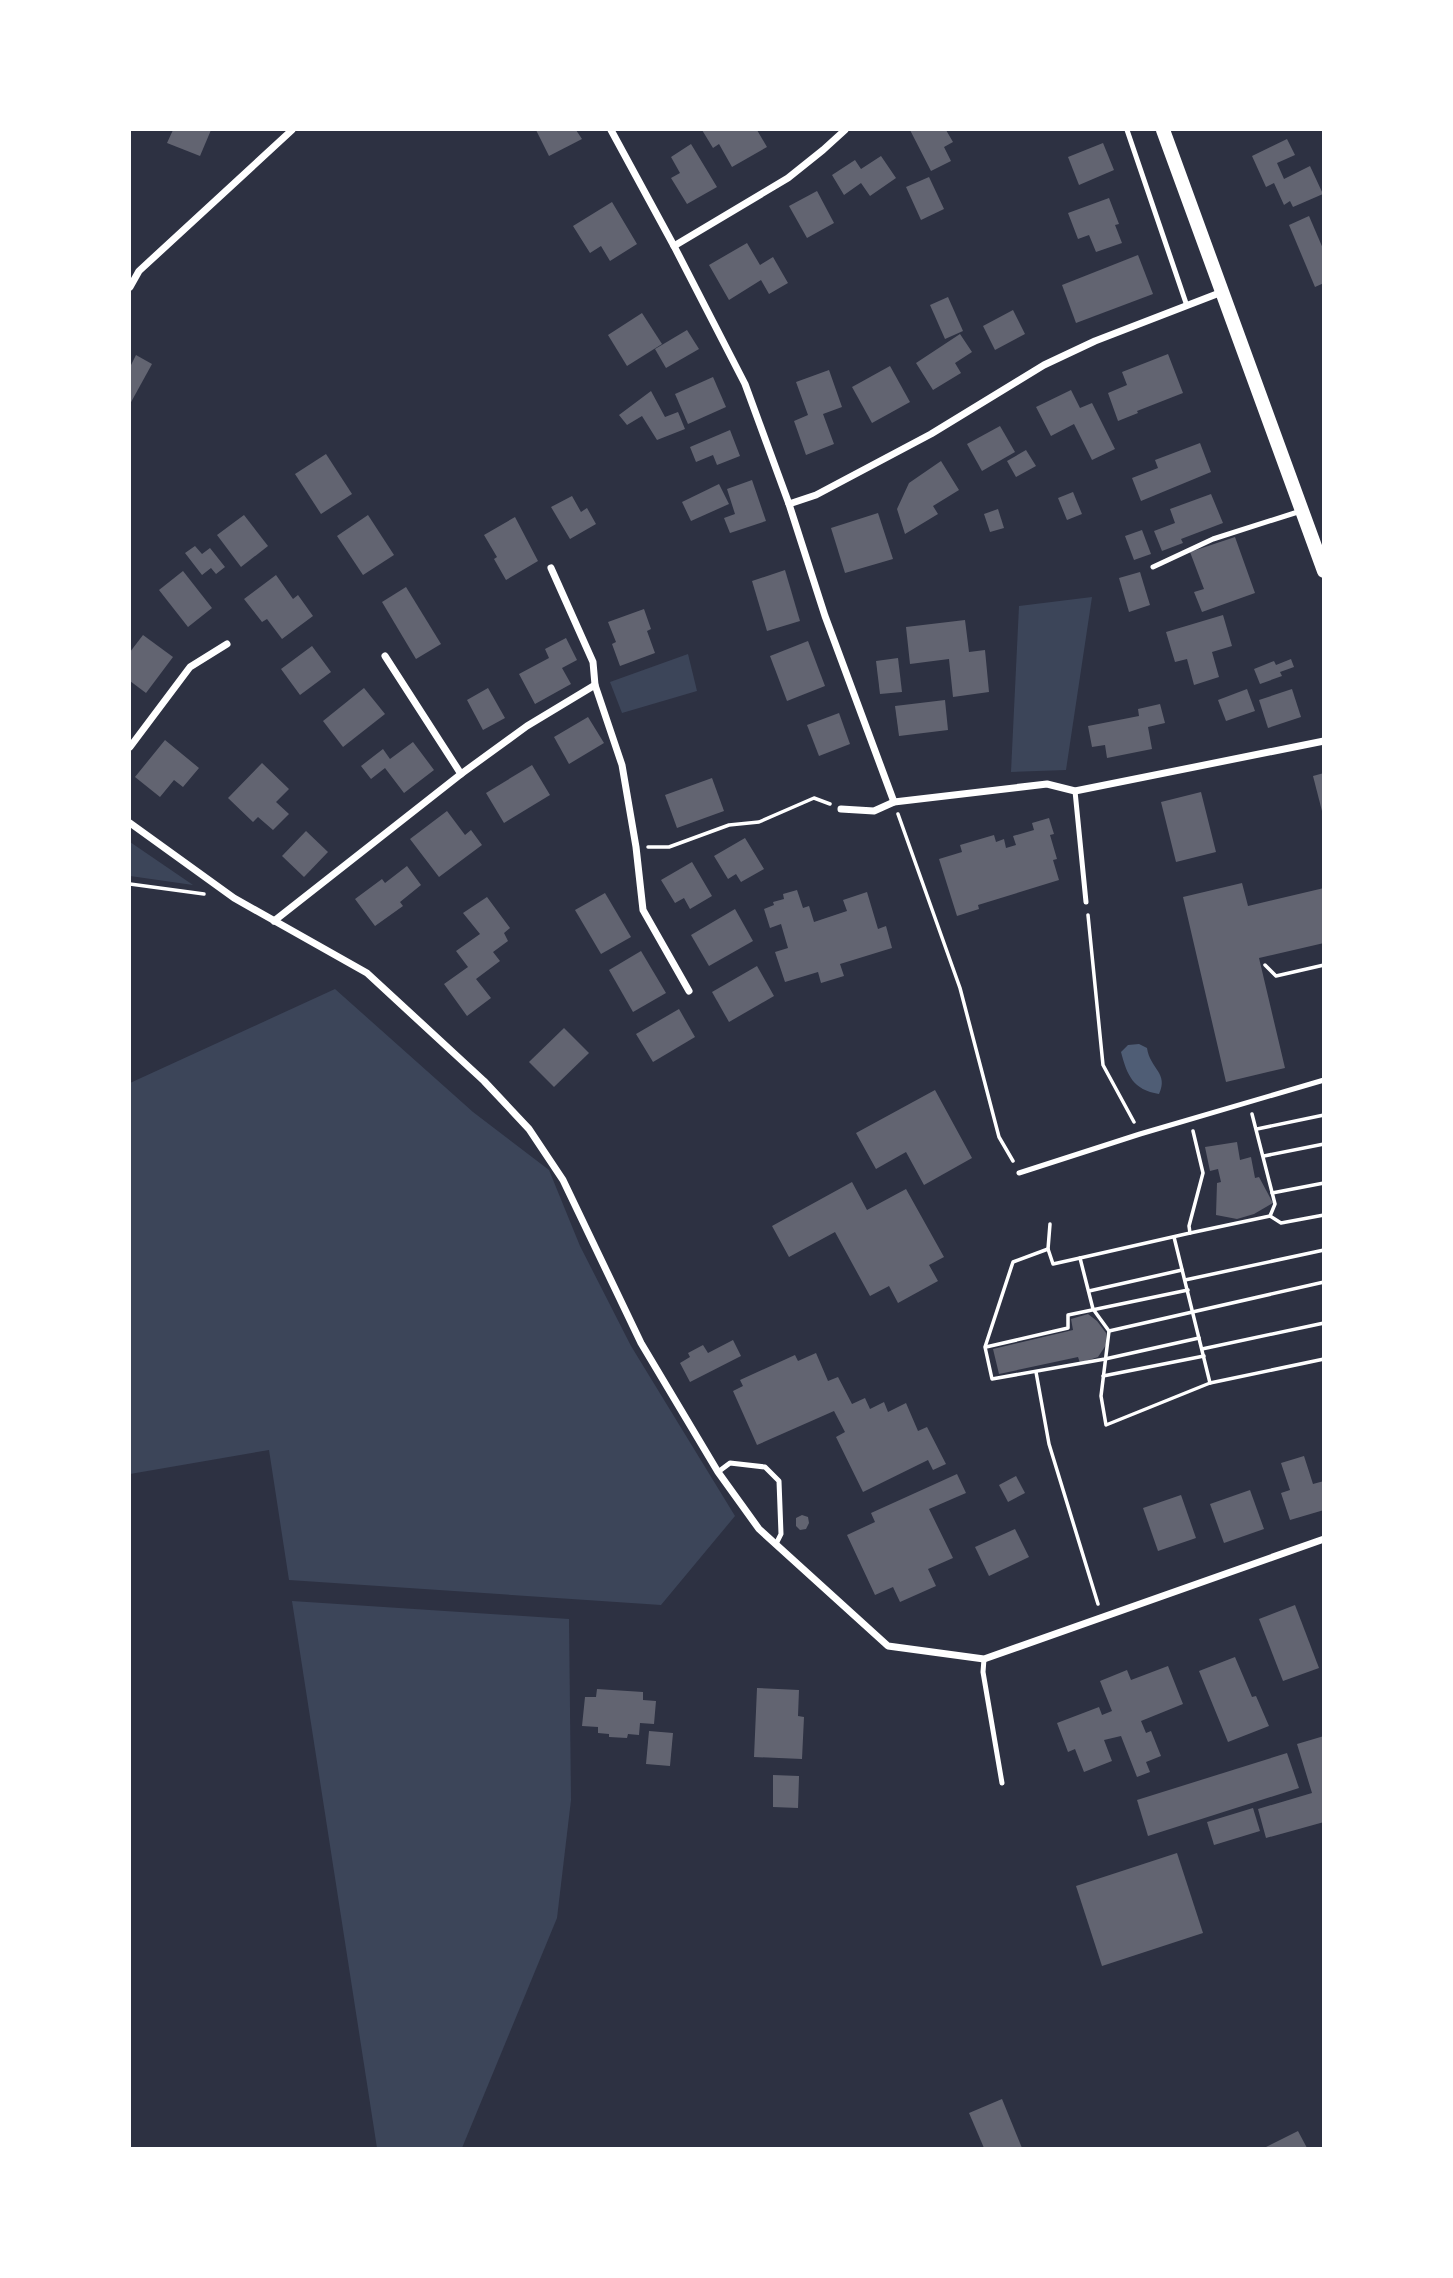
<svg xmlns="http://www.w3.org/2000/svg" width="1453" height="2278" font-family="Lato,sans-serif">
  <style>
    .green { fill: #3c4559 }
    .water { fill: #4f5d75 }
    .building { fill: #626471 }
    .lines { fill: none; stroke-linecap: round; stroke-linejoin: round }
    .path { stroke: #fff; stroke-width: 3.5 }
    .service { stroke: #fff; stroke-width: 5 }
    .minor { stroke: #fff; stroke-width: 7 }
    .secondary { stroke: #fff; stroke-width: 14 }
  </style>
  <rect width="100%" height="100%" fill="#2d3142"/>
  <g class="green">
    <path d="M1092,597l-26,173 -55,2 8,-166z"/>
    <path d="M688,654l9,37 -75,22 -12,-31z"/>
    <path d="M130,842l63,43 -63,-9z"/>
    <path d="M335,989l138,123 76,58 31,76 51,100 104,170 -74,89 -372,-25 -20,-130 -139,24v-391z"/>
    <path d="M292,1601l277,18 2,181 -14,118 -95,230h-85z"/>
  </g>
  <path class="water" d="M1139,1044l8,4c3,21 22,25 12,46 -26,-4 -32,-19 -38,-42l7,-7z"/>
  <g class="building">
    <path d="M173,130h38l-11,26 -33,-13z"/>
    <path d="M536,130h40l6,9 -33,17z"/>
    <path d="M702,130h55l10,17 -35,20 -13,-23 -6,4z"/>
    <path d="M910,130h36l7,12 -9,5 7,14 -20,10z"/>
    <path d="M1287,139l8,16 -18,8 7,16 26,-13 13,28 -30,13 -3,-6 -6,4 -10,-22 -8,4 -14,-31z"/>
    <path d="M1103,143l11,27 -35,15 -11,-28z"/>
    <path d="M691,144l26,43 -30,17 -16,-26 9,-5 -9,-16z"/>
    <path d="M881,156l15,22 -26,18 -9,-13 -17,12 -12,-20 23,-15 6,9z"/>
    <path d="M929,177l15,32 -23,11 -15,-33z"/>
    <path d="M817,191l17,32 -27,15 -18,-32z"/>
    <path d="M1109,198l10,26 -4,1 7,18 -26,9 -7,-17 -11,4 -10,-26z"/>
    <path d="M612,202l25,42 -27,17 -9,-15 -11,7 -17,-27z"/>
    <path d="M1309,216l15,35v32l-9,4 -26,-62z"/>
    <path d="M747,243l13,22 13,-8 15,26 -19,11 -8,-14 -32,20 -20,-35z"/>
    <path d="M1138,255l15,39 -77,29 -14,-38z"/>
    <path d="M948,297l15,34 -18,8 -15,-34z"/>
    <path d="M1013,310l12,24 -30,16 -12,-24z"/>
    <path d="M642,313l20,31 -35,22 -19,-31z"/>
    <path d="M687,330l12,19 -33,19 -11,-19z"/>
    <path d="M960,334l12,18 -17,11 6,10 -28,17 -17,-27z"/>
    <path d="M1168,354l15,39 -46,18 1,2 -20,8 -10,-28 19,-8 -5,-13z"/>
    <path d="M136,355l16,9 -22,40v-37z"/>
    <path d="M890,366l20,36 -38,21 -20,-36z"/>
    <path d="M829,370l13,37 -19,7 11,30 -28,11 -12,-34 14,-6 -12,-33z"/>
    <path d="M713,377l13,30 -38,17 -13,-30z"/>
    <path d="M1071,390l9,18 12,-5 23,46 -23,11 -18,-36 -23,12 -15,-29z"/>
    <path d="M651,391l14,26 13,-5 7,17 -28,11 -15,-24 -15,9 -8,-10z"/>
    <path d="M1000,426l15,26 -33,19 -15,-27z"/>
    <path d="M730,430l10,26 -23,9 -4,-10 -17,7 -6,-15z"/>
    <path d="M1200,443l11,29 -70,29 -9,-23 26,-10 -3,-8z"/>
    <path d="M1026,450l10,16 -20,11 -9,-16z"/>
    <path d="M326,454l26,40 -31,20 -26,-40z"/>
    <path d="M941,461l18,29 -26,16 5,8 -33,20 -8,-25 12,-26z"/>
    <path d="M752,480l14,41 -36,12 -6,-15 11,-4 -8,-25z"/>
    <path d="M719,484l10,20 -38,17 -9,-19z"/>
    <path d="M1073,492l9,22 -15,6 -9,-22z"/>
    <path d="M1211,494l12,29 -42,16 2,4 -21,8 -8,-20 21,-8 -5,-14z"/>
    <path d="M572,496l9,16 6,-4 9,16 -26,15 -19,-32z"/>
    <path d="M998,509l6,19 -14,4 -6,-18z"/>
    <path d="M878,513l15,46 -48,14 -14,-45z"/>
    <path d="M244,515l24,31 -27,21 -24,-32z"/>
    <path d="M368,515l26,40 -31,20 -26,-39z"/>
    <path d="M515,517l23,44 -32,19 -12,-21 3,-2 -13,-22z"/>
    <path d="M1142,530l9,24 -17,6 -9,-24z"/>
    <path d="M1235,537l20,56 -53,19 -8,-20 10,-3 -14,-37z"/>
    <path d="M195,546l7,8 8,-6 15,19 -9,7 -5,-6 -9,7 -17,-22z"/>
    <path d="M785,570l15,51 -33,10 -15,-50z"/>
    <path d="M183,571l29,37 -24,19 -29,-37z"/>
    <path d="M1140,572l10,33 -21,7 -10,-34z"/>
    <path d="M276,575l17,24 5,-4 15,21 -31,23 -15,-20 -5,3 -18,-23z"/>
    <path d="M406,587l35,57 -25,15 -34,-57z"/>
    <path d="M644,609l7,20 -4,2 8,22 -35,13 -8,-22 4,-2 -8,-20z"/>
    <path d="M1223,615l9,31 -20,6 7,25 -25,8 -7,-26 -12,3 -9,-30z"/>
    <path d="M965,620l4,32 16,-2 4,42 -36,5 -4,-38 -39,5 -4,-37z"/>
    <path d="M143,635l30,22 -27,36 -16,-12v-29z"/>
    <path d="M566,638l11,22 -15,8 9,16 -36,20 -16,-30 30,-16 -4,-9z"/>
    <path d="M808,641l17,45 -38,15 -17,-45z"/>
    <path d="M312,646l19,26 -31,23 -19,-26z"/>
    <path d="M898,658l4,34 -22,2 -4,-33z"/>
    <path d="M1291,659l3,8 -14,5 2,4 -22,8 -6,-15 20,-8 2,4z"/>
    <path d="M364,688l21,26 -42,33 -20,-26z"/>
    <path d="M488,688l17,30 -22,12 -16,-30z"/>
    <path d="M1247,689l8,22 -29,10 -8,-21z"/>
    <path d="M1292,689l9,28 -33,11 -9,-28z"/>
    <path d="M945,700l3,30 -49,6 -4,-30z"/>
    <path d="M1160,704l5,19 -17,4 4,22 -45,9 -2,-13 -13,2 -4,-21 51,-10 -1,-7z"/>
    <path d="M839,713l11,31 -31,12 -12,-31z"/>
    <path d="M588,717l16,26 -35,21 -15,-27z"/>
    <path d="M165,740l34,28 -16,19 -9,-7 -14,17 -25,-20z"/>
    <path d="M413,742l21,28 -30,23 -19,-25 -14,11 -10,-13 22,-17 7,10z"/>
    <path d="M262,763l27,26 -13,13 13,12 -16,16 -15,-13 -5,5 -25,-24z"/>
    <path d="M532,765l18,30 -46,28 -18,-30z"/>
    <path d="M1324,773v42h-1l-10,-39z"/>
    <path d="M712,778l12,33 -47,17 -12,-33z"/>
    <path d="M1201,792l15,60 -40,10 -15,-60z"/>
    <path d="M447,811l18,24 6,-5 11,15 -43,32 -29,-38z"/>
    <path d="M1049,818l5,16 -4,1 7,24 -4,1 6,20 -81,25 1,4 -22,7 -18,-57 23,-7 -2,-7 34,-10 2,7 8,-3 2,9 10,-3 -3,-9 21,-6 -2,-7z"/>
    <path d="M306,831l22,21 -24,25 -22,-21z"/>
    <path d="M745,838l19,31 -23,13 -5,-8 -8,5 -14,-23z"/>
    <path d="M692,862l20,34 -22,13 -6,-11 -9,5 -14,-23z"/>
    <path d="M407,866l14,19 -21,17 3,4 -28,20 -20,-27 27,-20 3,4z"/>
    <path d="M1242,883l6,23 76,-18v55l-65,15 26,110 -59,14 -43,-185z"/>
    <path d="M797,890l6,18 6,-2 5,16 33,-11 -4,-11 24,-8 11,37 8,-3 6,22 -52,16 4,12 -23,7 -3,-11 -33,10 -10,-30 13,-4 -7,-24 -11,4 -6,-19 10,-4 -1,-3 11,-3 -1,-5z"/>
    <path d="M605,893l26,44 -30,17 -26,-44z"/>
    <path d="M487,897l23,31 -6,5 4,8 -15,11 7,9 -24,18 15,19 -24,18 -23,-32 24,-17 -12,-16 24,-17 -17,-21z"/>
    <path d="M735,909l18,32 -44,25 -18,-31z"/>
    <path d="M641,951l25,42 -33,19 -24,-42z"/>
    <path d="M757,966l17,30 -45,26 -17,-30z"/>
    <path d="M679,1009l16,28 -42,25 -17,-28z"/>
    <path d="M564,1028l25,25 -35,34 -25,-25z"/>
    <path d="M935,1090l37,68 -48,27 -18,-33 -30,17 -20,-36z"/>
    <path d="M1237,1142l3,18 11,-3 4,21 4,-1 14,26 -19,11 -17,5 -21,-4 1,-32 4,-1 -3,-13 -8,2 -5,-24z"/>
    <path d="M852,1182l15,28 39,-21 38,68 -15,8 9,16 -40,22 -9,-17 -19,10 -35,-64 -46,25 -17,-31z"/>
    <path d="M1088,1314l9,7 9,12v12l-8,12 -18,6 -2,-6 -79,17 -6,-25 80,-19 -2,-11z"/>
    <path d="M733,1340l8,16 -51,26 -10,-19 10,-6 -2,-4 15,-8 5,8z"/>
    <path d="M816,1353l12,28 10,-4 14,27 13,-6 5,11 14,-7 4,10 18,-9 12,28 9,-4 19,37 -13,6 -5,-10 -65,32 -27,-55 9,-5 -11,-21 -77,34 -24,-54 10,-5 -3,-6 55,-25 3,6z"/>
    <path d="M1304,1456l9,28 11,-3v29l-34,10 -9,-27 9,-3 -9,-27z"/>
    <path d="M957,1474l9,19 -37,16 24,49 -25,11 8,17 -36,16 -7,-15 -18,8 -28,-60 28,-13 -4,-9z"/>
    <path d="M1016,1476l9,17 -17,9 -9,-17z"/>
    <path d="M1250,1490l14,39 -40,14 -14,-39z"/>
    <path d="M1181,1495l15,43 -38,13 -15,-43z"/>
    <path d="M802,1515l6,2 1,6 -3,6 -6,1 -4,-4v-8z"/>
    <path d="M1015,1529l14,28 -40,19 -14,-29z"/>
    <path d="M1295,1605l24,63 -36,13 -24,-62z"/>
    <path d="M1235,1657l17,40 4,-1 13,30 -41,16 -29,-71z"/>
    <path d="M1168,1666l15,38 -42,17 5,12 5,-2 10,25 -15,6 4,10 -13,5 -16,-41 -17,4 8,21 -28,11 -9,-23 -7,3 -11,-29 42,-16 3,8 10,-4 -12,-30 27,-11 4,10z"/>
    <path d="M757,1688l42,2 -1,26 6,1 -2,42 -48,-2z"/>
    <path d="M597,1689l46,3v8l13,1 -2,23 -14,-1 -1,12 -11,-1 -1,4 -18,-1v-3l-11,-1v-6l-16,-1 3,-29h11z"/>
    <path d="M649,1731l24,2 -3,33 -24,-2z"/>
    <path d="M1324,1736v86l-58,16 -8,-29 54,-16 -15,-49z"/>
    <path d="M1287,1753l12,35 -151,48 -11,-36z"/>
    <path d="M773,1775l26,1 -1,32 -25,-1z"/>
    <path d="M1253,1808l7,23 -46,14 -7,-23z"/>
    <path d="M1177,1853l26,80 -101,33 -26,-80z"/>
    <path d="M1002,2099l20,49h-38l-15,-35z"/>
    <path d="M1298,2131l9,17h-43z"/>
  </g>
  <g class="lines">
    <g class="path">
      <path d="M898,814l62,174 39,149 14,24"/>
      <path d="M648,847h21l60,-22 30,-3 55,-24 16,6"/>
      <path d="M130,884l74,10"/>
      <path d="M1088,915l15,150 31,57"/>
      <path d="M1265,965l11,11 48,-11"/>
      <path d="M1257,1129l67,-14"/>
      <path d="M1193,1131l10,42 -14,53 1,7 -110,25 13,51 16,22 -8,65 5,29 104,-42 114,-24"/>
      <path d="M1264,1156l60,-12"/>
      <path d="M1272,1193l52,-10"/>
      <path d="M1270,1216l11,7 43,-8"/>
      <path d="M1050,1224l-2,25 5,15 27,-6"/>
      <path d="M1190,1233l80,-17 5,-12 -23,-90"/>
      <path d="M1174,1237l36,146"/>
      <path d="M1048,1249l-35,13 -28,85 7,32 113,-20 94,-21"/>
      <path d="M1185,1280l139,-30"/>
      <path d="M1089,1291l93,-21"/>
      <path d="M1109,1331l215,-49"/>
      <path d="M986,1347l82,-19v-13l120,-25"/>
      <path d="M1202,1349l122,-26"/>
      <path d="M1036,1372l13,72 49,160"/>
      <path d="M1103,1376l101,-20"/>
    </g>
    <g class="service">
      <path d="M1127,130l60,176"/>
      <path d="M1153,567l60,-28 88,-28"/>
      <path d="M1075,791l11,111"/>
      <path d="M1019,1173l121,-39 184,-54"/>
      <path d="M718,1472l12,-9 35,4 14,14 2,53 -5,10"/>
      <path d="M984,1659l-1,13 19,111"/>
    </g>
    <g class="minor">
      <path d="M611,130l63,116 71,138 44,120 36,112 69,186"/>
      <path d="M674,246l114,-68 35,-28 22,-20"/>
      <path d="M130,287l9,-16 153,-141"/>
      <path d="M789,504l27,-9 115,-61 113,-69 51,-24 127,-49"/>
      <path d="M551,568l42,94 2,23"/>
      <path d="M385,656l76,118"/>
      <path d="M130,747l60,-80 37,-23"/>
      <path d="M841,809l33,2 20,-9 153,-18 28,7 249,-50"/>
      <path d="M130,823l104,75 133,75 117,108 45,48 34,51 78,163 77,129 41,57 129,117 96,13 340,-120"/>
      <path d="M274,921l187,-147 66,-48 68,-41 27,80 14,82 7,63 46,81"/>
    </g>
    <path class="secondary" d="M1163,130l161,441"/>
  </g>
  <rect width="1453" height="2278" fill="none" stroke="#ffffff" stroke-width="262"/>
</svg>
